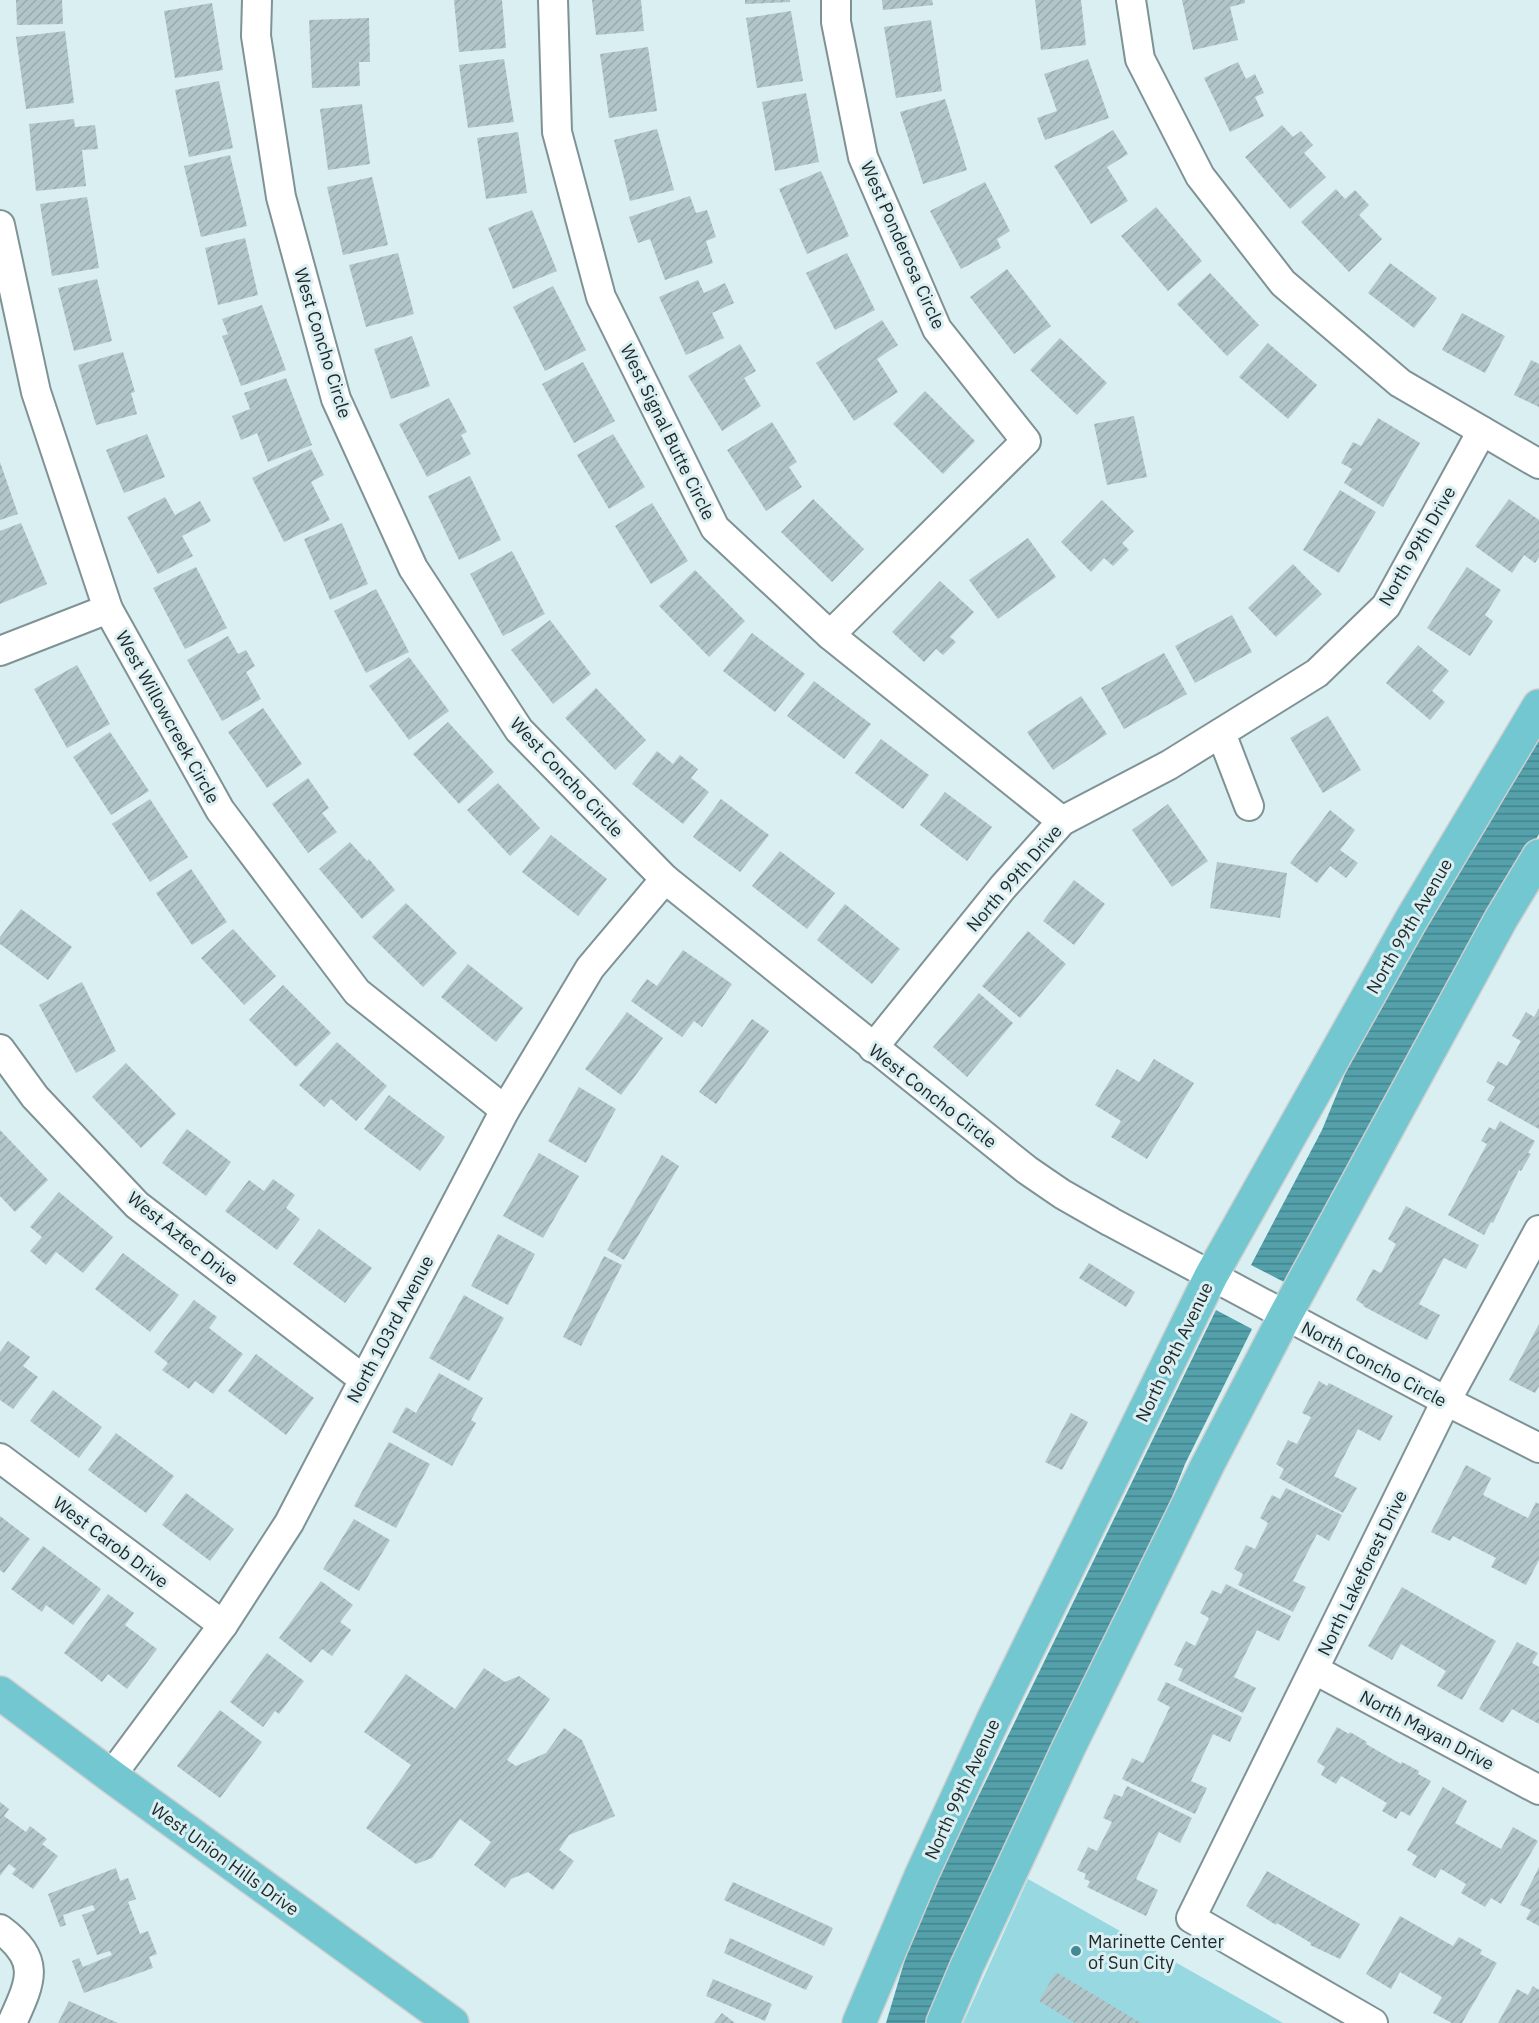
<svg xmlns="http://www.w3.org/2000/svg" width="1539" height="2023" font-family="'IBM Plex Sans',sans-serif">
  <style>
    .pitch { fill: #98d8e1 }
    .water { fill: url(#water-rules) }
    .building { fill: url(#building-hatch) }
    .lines { fill: none; stroke-linecap: round; stroke-linejoin: round }
    .minor-casing { stroke: #7f9295; stroke-width: 32 }
    .major-casing { stroke: #cecfd0; stroke-width: 36 }
    .minor { stroke: #fff; stroke-width: 28 }
    .major { stroke: #72c7d0; stroke-width: 33 }
    .poi-dot { fill: #438a93; stroke: #daeff2; stroke-width: 2 }
    .labels { text-anchor: middle; dominant-baseline: central; stroke-width: 6; stroke-linejoin: round; paint-order: stroke }
    .street-label { font-size: 18px; fill: #1f2628; stroke: #daeff2 }
    .poi-label { font-size: 18px; fill: #1f2628; stroke: #daeff2; text-anchor: start }
  </style>
  <defs>
    <pattern id="water-rules" width="6" height="5" patternUnits="userSpaceOnUse" patternTransform="scale(1.5)"><rect width="6" height="5" fill="#54a1ab"/><path d="M0 2.5h6" fill="none" stroke="#45838b"/></pattern>
    <pattern id="building-hatch" width="6" height="6" patternUnits="userSpaceOnUse" patternTransform="scale(1.5)"><rect width="6" height="6" fill="#b1c6c9"/><path d="M-1 1l2-2M0 6l6-6M5 7l2-2" fill="none" stroke="#98aaad"/></pattern>
  </defs>
  <rect width="100%" height="100%" fill="#daeff2"/>
  <path class="pitch" d="M1028,1879l255,144h-320z"/>
  <g class="water">
    <path d="M1539,731v103l-80,136 -175,312 -33,-17 71,-135 35,-85z"/>
    <path d="M1216,1310l36,19 -67,135 -32,82 -223,477h-44l29,-97z"/>
  </g>
  <g class="building">
    <path d="M16,0h46l1,24 -46,1z"/>
    <path d="M454,0h48l4,48 -47,4z"/>
    <path d="M592,0h49l3,31 -48,4z"/>
    <path d="M745,0h45v2l-45,2z"/>
    <path d="M882,0h50l1,5 -50,5z"/>
    <path d="M1035,0h46l5,45 -45,5z"/>
    <path d="M1182,0h63v3l-15,4 8,33 -45,10z"/>
    <path d="M212,3l11,67 -48,8 -11,-67z"/>
    <path d="M791,11l12,70 -46,7 -11,-70z"/>
    <path d="M369,18l1,44h-11l1,24 -48,2 -3,-68z"/>
    <path d="M931,20l11,71 -46,7 -12,-71z"/>
    <path d="M65,31l9,72 -48,6 -10,-72z"/>
    <path d="M648,47l9,64 -48,7 -9,-64z"/>
    <path d="M504,59l10,63 -46,6 -9,-63z"/>
    <path d="M1088,59l21,59 -64,22 -8,-22 20,-7 -13,-37z"/>
    <path d="M1238,62l8,17 9,-5 9,19 -9,4 9,19 -34,16 -26,-54z"/>
    <path d="M219,81l14,67 -44,9 -14,-67z"/>
    <path d="M806,93l13,69 -44,9 -13,-69z"/>
    <path d="M945,99l22,71 -44,14 -23,-72z"/>
    <path d="M362,104l8,60 -42,6 -8,-61z"/>
    <path d="M74,119l1,8 20,-2 3,24 -16,1 4,36 -50,5 -7,-67z"/>
    <path d="M1282,125l11,12 8,-6 12,14 -9,8 22,24 -36,32 -45,-52z"/>
    <path d="M657,129l17,61 -44,11 -16,-61z"/>
    <path d="M1113,130l15,24 -21,13 21,34 -37,23 -37,-58z"/>
    <path d="M518,132l9,61 -41,6 -9,-61z"/>
    <path d="M230,155l17,71 -46,11 -17,-71z"/>
    <path d="M821,171l28,65 -42,18 -28,-65z"/>
    <path d="M372,177l16,68 -45,10 -16,-68z"/>
    <path d="M985,182l25,49 -13,8 4,9 -40,21 -31,-58z"/>
    <path d="M1336,189l9,10 10,-9 14,15 -10,10 23,24 -33,33 -48,-50z"/>
    <path d="M690,196l6,17 11,-3 9,27 -10,4 7,22 -48,17 -15,-41 -12,4 -9,-26z"/>
    <path d="M87,197l12,71 -47,8 -12,-72z"/>
    <path d="M1156,207l46,54 -34,30 -47,-55z"/>
    <path d="M532,210l25,61 -44,18 -25,-61z"/>
    <path d="M245,238l13,57 -40,10 -13,-57z"/>
    <path d="M398,253l16,61 -48,13 -17,-62z"/>
    <path d="M847,253l28,57 -40,20 -29,-57z"/>
    <path d="M1390,263l47,35 -23,30 -46,-35z"/>
    <path d="M1007,269l44,57 -37,28 -44,-57z"/>
    <path d="M1210,273l49,52 -32,31 -50,-52z"/>
    <path d="M97,279l15,62 -38,10 -16,-63z"/>
    <path d="M698,280l6,13 21,-10 9,20 -22,10 12,25 -38,17 -27,-58z"/>
    <path d="M553,286l33,64 -41,21 -32,-64z"/>
    <path d="M262,305l24,65 -45,16 -19,-50 6,-2 -6,-15z"/>
    <path d="M1462,313l43,23 -20,37 -43,-23z"/>
    <path d="M882,320l16,25 -21,14 21,33 -44,29 -38,-58z"/>
    <path d="M412,336l18,50 -39,13 -17,-50z"/>
    <path d="M1060,338l47,45 -30,32 -47,-45z"/>
    <path d="M1268,343l49,42 -29,34 -49,-42z"/>
    <path d="M740,344l16,27 -12,7 17,28 -39,25 -34,-55z"/>
    <path d="M123,352l12,40 -4,1 6,21 -41,11 -18,-60z"/>
    <path d="M1531,360l8,4v43l-25,-12z"/>
    <path d="M583,362l32,59 -41,22 -32,-59z"/>
    <path d="M286,378l26,67 -44,17 -11,-29 -16,7 -9,-24 18,-7 -6,-16z"/>
    <path d="M925,391l50,50 -32,33 -50,-50z"/>
    <path d="M449,398l18,34 -6,3 10,19 -44,23 -28,-53z"/>
    <path d="M1134,416l13,61 -40,8 -13,-61z"/>
    <path d="M1378,418l42,25 -37,64 -39,-24 8,-14 -11,-6 12,-21 8,4z"/>
    <path d="M772,422l25,40 -8,5 13,20 -36,24 -39,-61z"/>
    <path d="M147,434l18,43 -41,16 -18,-43z"/>
    <path d="M613,434l32,53 -36,22 -32,-54z"/>
    <path d="M311,449l13,26 -13,7 19,38 -46,22 -32,-64z"/>
    <path d="M0,462l18,52 -18,6z"/>
    <path d="M470,476l31,64 -42,20 -31,-64z"/>
    <path d="M1340,490l36,22 -37,61 -36,-23z"/>
    <path d="M165,497l10,18 25,-14 11,20 -29,15 11,20 -35,18 -31,-57z"/>
    <path d="M813,499l51,50 -32,33 -51,-50z"/>
    <path d="M1509,499l30,21v37l-4,6 -11,-8 -12,18 -37,-27z"/>
    <path d="M1102,500l32,31 -12,12 7,7 -16,16 -9,-8 -13,14 -30,-30z"/>
    <path d="M652,503l36,58 -37,23 -36,-58z"/>
    <path d="M21,523l26,61 -47,20v-73z"/>
    <path d="M342,523l26,61 -38,16 -26,-61z"/>
    <path d="M1028,538l28,39 -58,42 -29,-39z"/>
    <path d="M512,551l33,63 -42,22 -33,-62z"/>
    <path d="M1293,564l29,30 -46,43 -28,-29z"/>
    <path d="M196,567l31,61 -42,21 -32,-61z"/>
    <path d="M1467,567l34,23 -16,25 8,6 -23,35 -43,-28z"/>
    <path d="M695,570l50,51 -36,36 -50,-51z"/>
    <path d="M940,581l34,31 -24,25 6,5 -13,13 -7,-6 -12,13 -32,-30z"/>
    <path d="M376,589l33,63 -43,21 -32,-62z"/>
    <path d="M1232,615l20,37 -57,31 -20,-37z"/>
    <path d="M550,620l41,54 -38,30 -42,-54z"/>
    <path d="M752,633l53,41 -30,38 -52,-41z"/>
    <path d="M228,636l10,18 8,-4 9,16 -9,6 15,27 -39,22 -35,-61z"/>
    <path d="M1418,645l31,26 -17,20 13,11 -15,18 -44,-37z"/>
    <path d="M1164,653l23,41 -63,35 -23,-41z"/>
    <path d="M409,657l40,54 -40,29 -40,-54z"/>
    <path d="M77,665l33,59 -43,24 -33,-59z"/>
    <path d="M814,681l57,43 -27,35 -57,-43z"/>
    <path d="M596,688l50,52 -31,30 -50,-52z"/>
    <path d="M1081,696l26,38 -54,36 -26,-38z"/>
    <path d="M263,708l39,56 -35,24 -39,-56z"/>
    <path d="M1328,716l33,54 -38,23 -33,-55z"/>
    <path d="M448,722l46,50 -35,32 -46,-50z"/>
    <path d="M110,732l39,59 -38,24 -38,-58z"/>
    <path d="M881,739l48,36 -26,34 -48,-36z"/>
    <path d="M657,751l16,13 7,-9 18,14 -7,9 18,14 -26,32 -51,-40z"/>
    <path d="M308,778l21,30 -7,5 15,19 -29,21 -36,-49z"/>
    <path d="M498,783l42,45 -30,28 -43,-46z"/>
    <path d="M945,792l47,35 -25,34 -47,-36z"/>
    <path d="M150,799l38,58 -38,25 -38,-58z"/>
    <path d="M721,799l48,36 -29,37 -47,-35z"/>
    <path d="M1168,804l40,57 -36,26 -40,-57z"/>
    <path d="M1330,810l25,20 -15,20 18,13 -12,15 -16,-12 -13,17 -27,-20z"/>
    <path d="M551,835l56,44 -29,37 -56,-44z"/>
    <path d="M350,842l17,19 2,-2 26,31 -33,29 -43,-50z"/>
    <path d="M780,851l55,42 -28,36 -55,-43z"/>
    <path d="M1217,862l70,11 -7,45 -70,-10z"/>
    <path d="M191,869l36,53 -35,23 -36,-52z"/>
    <path d="M1074,880l31,24 -31,41 -31,-24z"/>
    <path d="M406,903l51,50 -34,34 -51,-50z"/>
    <path d="M845,904l55,45 -28,35 -55,-44z"/>
    <path d="M21,909l51,38 -24,33 -48,-36v-7z"/>
    <path d="M233,929l43,47 -32,29 -43,-47z"/>
    <path d="M1028,931l38,33 -46,54 -38,-32z"/>
    <path d="M683,950l49,34 -30,43 -8,-6 -12,16 -51,-36 16,-22 10,7z"/>
    <path d="M468,964l55,44 -27,34 -55,-45z"/>
    <path d="M82,982l34,69 -40,22 -37,-68z"/>
    <path d="M283,985l48,48 -35,34 -47,-47z"/>
    <path d="M979,993l34,30 -46,54 -34,-30z"/>
    <path d="M1539,1008v121l-52,-29 8,-13 -9,-5 12,-21 9,5 14,-25 -9,-5 14,-24 8,5z"/>
    <path d="M627,1012l36,26 -42,57 -36,-26z"/>
    <path d="M752,1019l17,12 -53,73 -17,-12z"/>
    <path d="M337,1042l50,44 -31,35 -25,-22 -7,8 -25,-22z"/>
    <path d="M1154,1059l40,24 -47,76 -36,-22 10,-16 -26,-16 22,-36 22,13z"/>
    <path d="M126,1063l50,51 -35,34 -49,-51z"/>
    <path d="M579,1087l37,22 -30,54 -38,-22z"/>
    <path d="M389,1095l56,42 -25,34 -56,-42z"/>
    <path d="M1500,1121l35,20 -7,12 3,1 -10,17 -2,-1 -26,53 -2,-1 -7,13 -36,-20 39,-71 -6,-3 8,-14 6,3z"/>
    <path d="M187,1129l44,33 -25,34 -44,-33z"/>
    <path d="M0,1130l48,50 -33,32 -15,-16z"/>
    <path d="M539,1153l40,23 -36,62 -40,-22z"/>
    <path d="M662,1155l17,11 -55,94 -17,-10z"/>
    <path d="M273,1179l22,16 -9,13 14,11 -23,31 -52,-39 24,-31 15,11z"/>
    <path d="M59,1192l54,45 -30,36 -27,-21 -10,13 -16,-14 12,-14 -12,-10z"/>
    <path d="M1406,1206l73,39 -13,24 -22,-11 -25,46 21,11 -13,25 -64,-34 1,-1 -8,-5 17,-31 8,4 15,-29 -8,-5z"/>
    <path d="M319,1229l53,39 -27,35 -52,-39z"/>
    <path d="M498,1234l37,20 -27,51 -37,-19z"/>
    <path d="M123,1253l56,42 -29,37 -55,-43z"/>
    <path d="M604,1256l18,9 -41,81 -18,-9z"/>
    <path d="M1089,1263l46,29 -9,15 -47,-29z"/>
    <path d="M464,1295l40,23 -35,63 -40,-23z"/>
    <path d="M194,1300l23,17 -8,11 34,26 -30,40 -18,-13 -6,8 -27,-19 6,-7 -14,-11z"/>
    <path d="M1539,1324v62l-4,7 -26,-13z"/>
    <path d="M8,1341l22,16 -7,9 15,11 -25,32 -13,-9v-48z"/>
    <path d="M256,1354l58,44 -28,37 -58,-44z"/>
    <path d="M439,1373l44,25 -12,22 5,3 -24,43 -60,-34 14,-25 10,6z"/>
    <path d="M1319,1381l8,5 2,-3 64,33 -13,25 -22,-12 -24,47 23,12 -14,25 -64,-35 5,-9 -8,-5 12,-24 9,4 14,-27 -9,-4z"/>
    <path d="M53,1390l49,37 -23,31 -49,-37z"/>
    <path d="M1071,1413l17,9 -26,48 -17,-8z"/>
    <path d="M116,1433l58,43 -28,37 -58,-43z"/>
    <path d="M389,1442l41,22 -34,64 -42,-22z"/>
    <path d="M1466,1465l25,13 -8,17 45,23 8,-16 3,2v56l-13,25 -35,-18 5,-9 -43,-22 -3,5 -19,-9z"/>
    <path d="M1286,1488l56,27 -13,26 -12,-7 -24,47 13,6 -13,25 -55,-27 5,-11 -9,-5 12,-24 9,4 13,-26 -8,-5 12,-23 8,4z"/>
    <path d="M186,1493l48,36 -24,32 -48,-36z"/>
    <path d="M0,1516l30,23 -26,34 -4,-3z"/>
    <path d="M354,1519l36,21 -31,51 -36,-22z"/>
    <path d="M43,1546l58,43 -28,36 -27,-20 -4,7 -31,-23z"/>
    <path d="M321,1581l32,24 -13,17 11,8 -19,26 -10,-7 -11,14 -32,-25z"/>
    <path d="M1226,1584l65,32 -12,25 -22,-11 -23,47 22,11 -13,25 -65,-33 5,-11 -9,-4 12,-24 9,5 14,-28 -9,-5 12,-23 9,4z"/>
    <path d="M1402,1587l94,54 -34,59 -25,-14 9,-15 -45,-27 -9,16 -24,-14z"/>
    <path d="M108,1594l26,19 -9,12 32,24 -30,40 -19,-15 -6,8 -38,-29z"/>
    <path d="M1517,1642l21,11 -6,10 7,4v57l-27,-15 -9,14 -24,-14z"/>
    <path d="M267,1653l37,28 -25,33 -4,-3 -12,16 -33,-25z"/>
    <path d="M484,1668l21,14 14,-6 31,23 -43,61 9,6 30,-13 18,-25 18,12 33,76 -46,19 -10,15 15,11 -21,29 -25,-18 -17,7 -6,9 -31,-23 17,-23 -31,-23 -28,39 -16,6 -50,-36 45,-63 -47,-33 42,-58 49,35z"/>
    <path d="M1166,1682l76,35 -12,25 -17,-8 -22,47 16,7 -12,26 -73,-35 10,-21 11,5 27,-56 -13,-7z"/>
    <path d="M220,1710l42,32 -42,56 -43,-32z"/>
    <path d="M1337,1727l12,7 1,-2 17,10 -1,2 35,20 1,-2 17,9 -1,3 13,7 -21,35 -9,-5 -5,8 -14,-8 5,-8 -46,-27 -5,8 -15,-9 4,-8 -8,-5z"/>
    <path d="M1127,1786l65,32 -12,25 -21,-11 -23,47 22,11 -12,26 -59,-29 3,-6 -6,-2 2,-5 -9,-4 11,-23 9,4 15,-29 -9,-4 11,-24 8,3z"/>
    <path d="M1443,1787l24,14 -12,22 46,26 12,-22 25,14 -37,63 -10,-6 -6,9 -24,-14 5,-9 -25,-15 -6,9 -23,-13 5,-9 -10,-6z"/>
    <path d="M0,1802l9,7 -5,7 22,16 4,-6 17,13 -5,5 16,12 -25,33 -21,-15 4,-5 -7,-5 -9,12z"/>
    <path d="M1539,1867v59l-13,-7 5,-9 -11,-5z"/>
    <path d="M116,1868l4,13 8,-3 8,21 -8,3 12,32 8,-3 9,23 -8,3 4,11 -69,25 -12,-32 7,-3 4,9 29,-12 -2,-4 -13,4 -15,-40 13,-5 -2,-5 -30,10 3,10 -6,2 -12,-33z"/>
    <path d="M1267,1871l93,53 -20,35 -30,-14 1,-2 -34,-20 -1,2 -30,-19z"/>
    <path d="M733,1882l100,46 -9,18 -100,-46z"/>
    <path d="M1400,1916l53,30 6,-9 23,13 -2,4 17,9 -35,60h-10l-19,-10 9,-16 -42,-25 -9,17 -25,-15z"/>
    <path d="M730,1938l83,38 -7,14 -82,-37z"/>
    <path d="M1056,1972l85,51h-66l-36,-22z"/>
    <path d="M713,1979l59,25 -7,17 -59,-25z"/>
    <path d="M1533,1986l6,4v33h-41l19,-34 11,6z"/>
    <path d="M69,2001l49,22h-60z"/>
    <path d="M722,2013l13,10h-21z"/>
  </g>
  <g class="lines">
    <g class="minor-casing">
      <g id="minor">
        <path d="M257,0l-1,36 25,161 55,202 77,169 106,162 146,149 362,291 35,24 49,28 335,179 93,47"/>
        <path d="M553,0l4,132 44,165 114,231 115,107 232,186"/>
        <path d="M1131,0l9,59 60,117 83,107 117,100 139,81"/>
        <path d="M0,225l36,167 72,217 112,201 137,182 148,118"/>
        <path d="M830,635l196,-194 -89,-112 -74,-172 -27,-135v-22"/>
        <path d="M0,651l108,-42"/>
        <path d="M1221,733l28,73"/>
        <path d="M873,1048l130,-161 59,-66 107,-56 148,-92 69,-67 96,-175"/>
        <path d="M0,1049l35,48 102,108 226,174"/>
        <path d="M0,1458l223,167"/>
        <path d="M1315,1670l224,120"/>
        <path d="M111,1776l112,-151 66,-102 216,-413 85,-142 75,-89"/>
        <path d="M0,1929c42,31 31,52 12,94"/>
        <path d="M1373,2023l-182,-105 255,-517 93,-171"/>
      </g>
    </g>
    <g class="major-casing">
      <g id="major">
        <path d="M0,1693l111,83 341,247"/>
        <path d="M859,2023l62,-147 72,-156 218,-444 200,-356 128,-214"/>
        <path d="M943,2023l24,-57 102,-219 138,-281 78,-150 216,-397 38,-63"/>
      </g>
    </g>
    <use href="#minor" class="minor"/>
    <use href="#major" class="major"/>
  </g>
  <circle class="poi-dot" cx="1076" cy="1951" r="6"/>
  <g class="labels">
    <g class="street-label">
      <text transform="translate(903 245) rotate(66)">West Ponderosa Circle</text>
      <text transform="translate(323 343) rotate(73)">West Concho Circle</text>
      <text transform="translate(668 432) rotate(64)">West Signal Butte Circle</text>
      <text transform="translate(1417 546) rotate(-60)">North 99th Drive</text>
      <text transform="translate(168 717) rotate(61)">West Willowcreek Circle</text>
      <text transform="translate(567 777) rotate(47)">West Concho Circle</text>
      <text transform="translate(1014 878) rotate(-49)">North 99th Drive</text>
      <text transform="translate(1409 926) rotate(-60)">North 99th Avenue</text>
      <text transform="translate(933 1096) rotate(38)">West Concho Circle</text>
      <text transform="translate(183 1238) rotate(39)">West Aztec Drive</text>
      <text transform="translate(390 1329) rotate(-62)">North 103rd Avenue</text>
      <text transform="translate(1174 1352) rotate(-64)">North 99th Avenue</text>
      <text transform="translate(1374 1364) rotate(28)">North Concho Circle</text>
      <text transform="translate(111 1542) rotate(37)">West Carob Drive</text>
      <text transform="translate(1362 1573) rotate(-64)">North Lakeforest Drive</text>
      <text transform="translate(1427 1730) rotate(28)">North Mayan Drive</text>
      <text transform="translate(962 1789) rotate(-65)">North 99th Avenue</text>
      <text transform="translate(225 1859) rotate(36)">West Union Hills Drive</text>
    </g>
    <g class="poi-label">
      <text x="1088" y="1941">Marinette Center<tspan x="1088" dy="21">of Sun City</tspan></text>
    </g>
  </g>
</svg>
